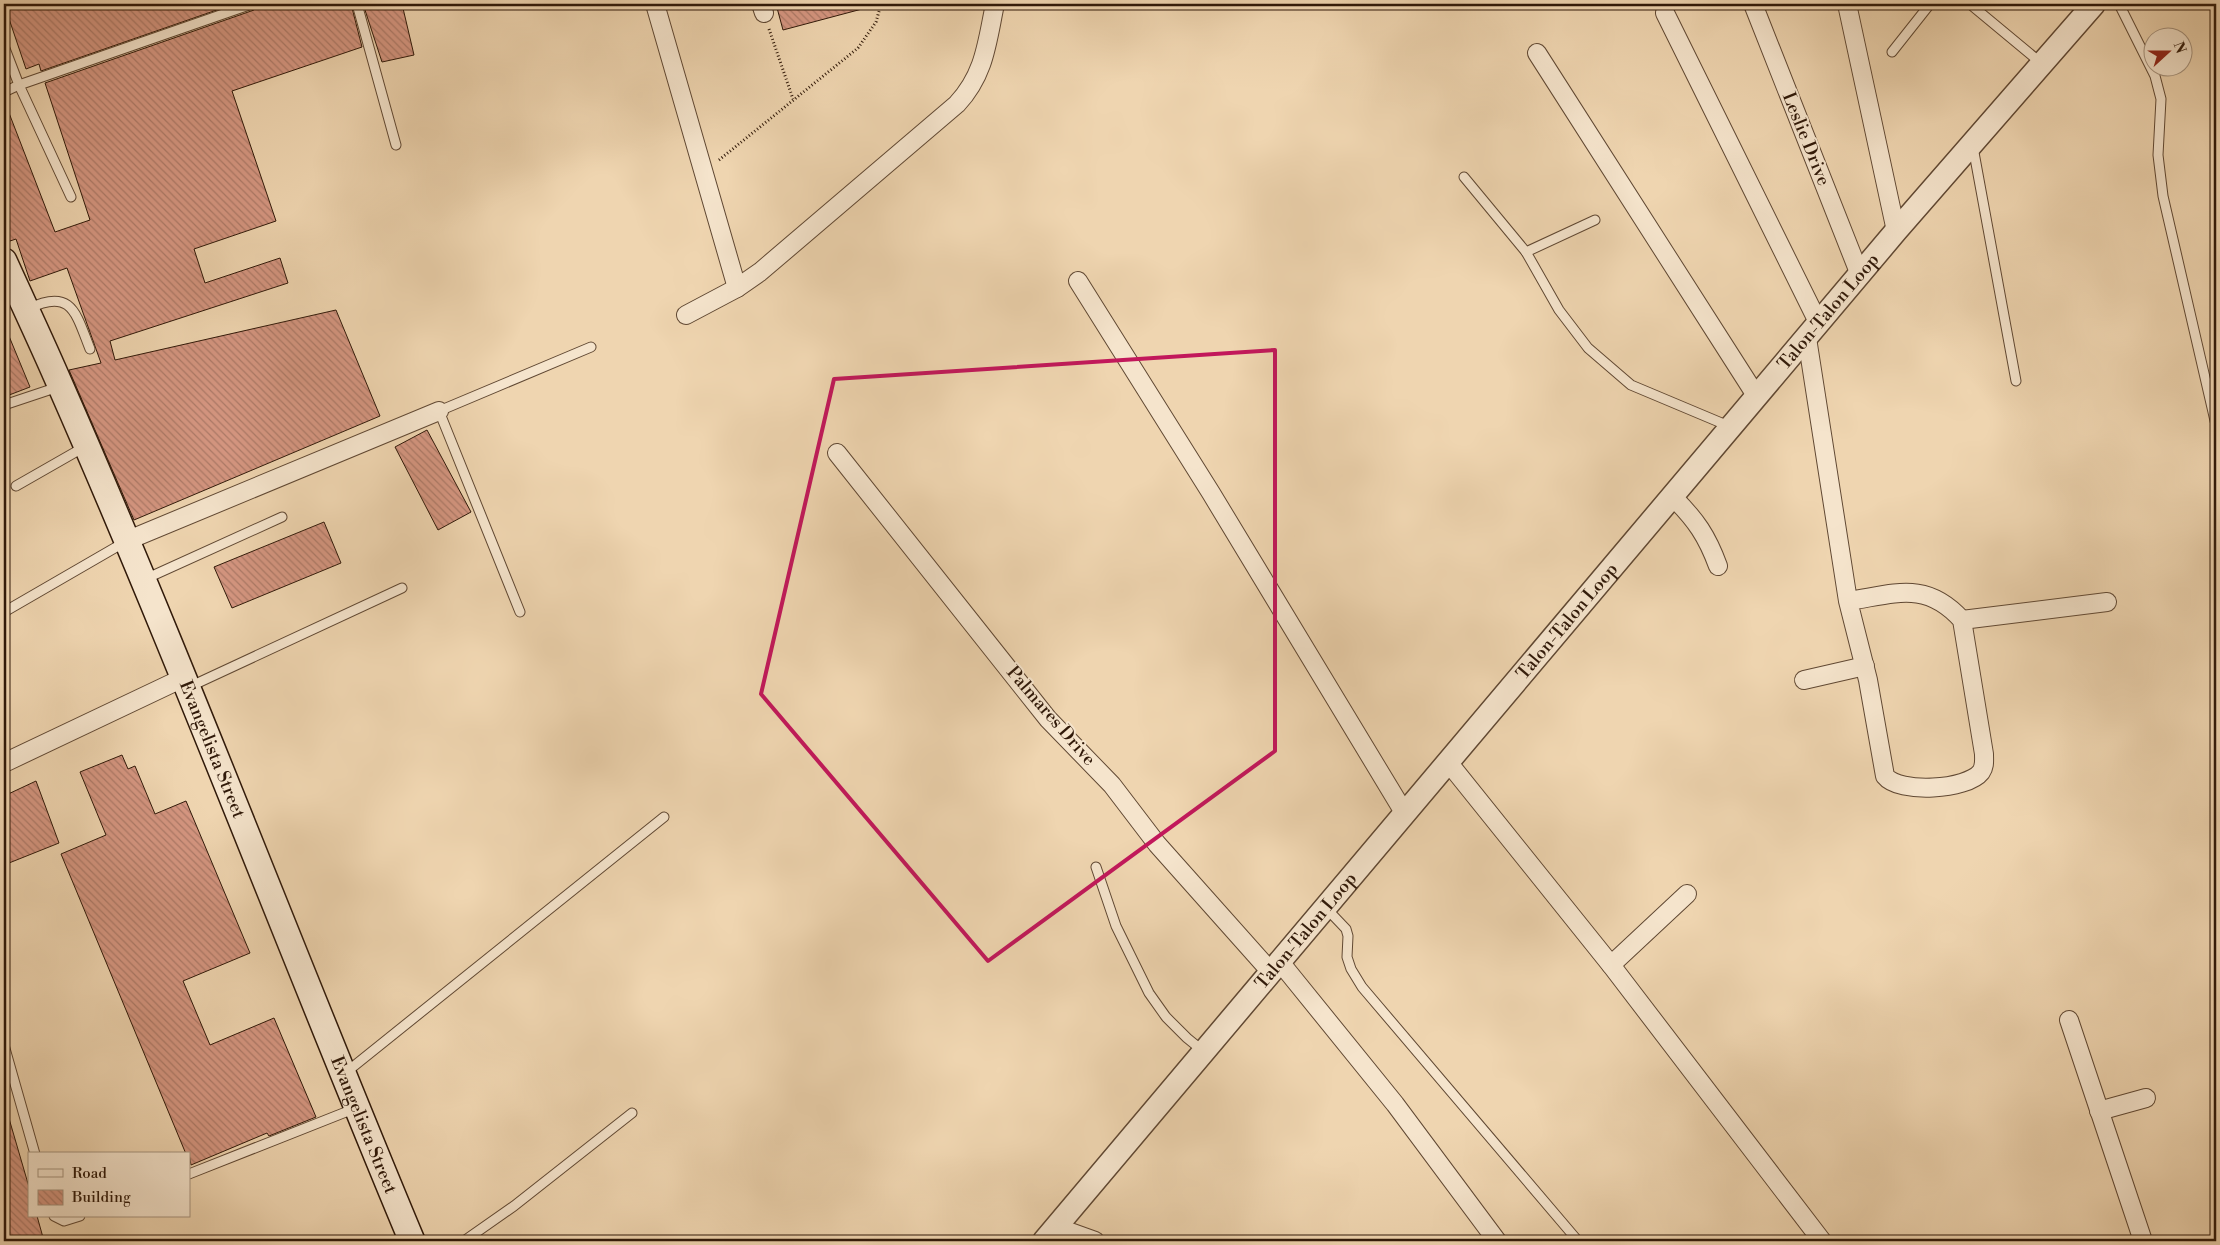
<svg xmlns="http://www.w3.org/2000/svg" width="2220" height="1245" font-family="'Libre Bodoni',serif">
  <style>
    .building { fill: url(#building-back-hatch); stroke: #301909 }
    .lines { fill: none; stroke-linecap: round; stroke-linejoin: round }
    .service-casing { stroke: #604833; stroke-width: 11 }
    .minor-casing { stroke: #604833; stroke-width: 20 }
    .tertiary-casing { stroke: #604833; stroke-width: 25 }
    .secondary-casing { stroke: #301909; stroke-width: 28 }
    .path { stroke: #301909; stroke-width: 3; stroke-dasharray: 1 2.5; stroke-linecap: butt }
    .service { stroke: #f5e4cc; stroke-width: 9 }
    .minor { stroke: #f5e4cc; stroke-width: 18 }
    .tertiary { stroke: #f5e4cc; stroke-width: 22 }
    .secondary { stroke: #f5e4cc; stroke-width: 25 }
    .marked { fill: none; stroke: #c2185b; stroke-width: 4; stroke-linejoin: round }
    .labels { text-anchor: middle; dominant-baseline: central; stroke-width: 4; stroke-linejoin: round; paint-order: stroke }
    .street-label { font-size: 18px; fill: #301909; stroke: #f5e4cc }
  </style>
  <defs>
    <pattern id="building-back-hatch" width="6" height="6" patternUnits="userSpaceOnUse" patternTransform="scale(1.25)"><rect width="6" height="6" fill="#d59681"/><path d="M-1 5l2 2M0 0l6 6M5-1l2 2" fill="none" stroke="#ad7a68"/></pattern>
  </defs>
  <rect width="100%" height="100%" fill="#efd5b0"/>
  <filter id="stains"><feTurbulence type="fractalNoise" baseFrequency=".004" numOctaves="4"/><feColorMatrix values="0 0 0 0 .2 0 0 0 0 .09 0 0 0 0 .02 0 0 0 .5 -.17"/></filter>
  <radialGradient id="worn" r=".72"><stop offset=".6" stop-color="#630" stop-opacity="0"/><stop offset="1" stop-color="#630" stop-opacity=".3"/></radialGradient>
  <g class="building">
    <path d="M4,4h230l-193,67 -2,-7 -13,5z"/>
    <path d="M258,4h93l11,43 -130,44 44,130 -82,28 11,34 75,-25 8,25 -178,58 5,19 221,-50 44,106 -246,104 -65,-150 32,-7 -34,-95 -37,13 -14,-42 -6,2 -6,-15v-126l51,132 35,-12 -45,-137 209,-73z"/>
    <path d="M363,4h39l12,51 -32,7z"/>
    <path d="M776,4h85l1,5 -79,21z"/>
    <path d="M4,324l26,63 -26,10z"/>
    <path d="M427,430l44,82 -33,18 -43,-83z"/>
    <path d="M324,522l17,41 -109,45 -18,-41z"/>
    <path d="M122,755l6,14 7,-3 20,48 31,-13 64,152 -67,28 27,64 64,-27 42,99 -47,19 -2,-3 -76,32 -2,-11h-3l-125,-300 45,-19 -26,-63z"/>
    <path d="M36,781l23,62 -55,22v-69z"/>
    <path d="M4,1115h4l21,72v29h8l7,25h-40z"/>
  </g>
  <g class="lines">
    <g class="service-casing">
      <g id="service">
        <path d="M357,4l39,141"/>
        <path d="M1970,4l71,59"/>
        <path d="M2119,4l36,72 6,23 -3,56 5,41 53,229"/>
        <path d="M4,46l15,39 -15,7"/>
        <path d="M1892,52l38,-48"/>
        <path d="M1973,147l43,234"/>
        <path d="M1464,177l62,75 33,58 29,38 43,37 100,42"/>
        <path d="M71,197l-52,-112 233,-81"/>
        <path d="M1526,252l69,-32"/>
        <path d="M28,309c44,-22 48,5 62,40"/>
        <path d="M4,405l54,-18"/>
        <path d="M16,486l70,-40"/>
        <path d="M143,580l139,-63"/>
        <path d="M4,612l121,-70"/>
        <path d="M520,612l-81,-201 152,-64"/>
        <path d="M189,687l213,-99"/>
        <path d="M1096,867l20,59 33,67 17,24 21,21 16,13"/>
        <path d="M1326,908l20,21 2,7 -1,21 4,12 11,18 216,254"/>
        <path d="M4,1045l31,109"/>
        <path d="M344,1074l320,-257"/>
        <path d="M189,1174l167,-66"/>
        <path d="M54,1216l10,5 16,-5"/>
        <path d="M464,1241l50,-35 118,-93"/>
      </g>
    </g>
    <g class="minor-casing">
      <g id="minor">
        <path d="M655,4l82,284"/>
        <path d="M761,4l3,9"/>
        <path d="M1753,4l107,271"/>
        <path d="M1847,4l49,227"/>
        <path d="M1665,13l154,311"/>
        <path d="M1537,53l220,344"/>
        <path d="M1078,281l133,212 194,321"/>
        <path d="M686,315l51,-27 23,-16 197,-168c28,-30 30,-62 38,-100"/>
        <path d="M1807,338l41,263c47,-7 78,-21 114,19l22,134c0,7 1,12 -3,18 -14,18 -82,22 -96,4l-17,-96 -20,-79"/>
        <path d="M837,453l211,266 64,66 45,59 114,128"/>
        <path d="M1673,497c23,23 34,39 45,69"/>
        <path d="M126,541l313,-130"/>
        <path d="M1962,620l145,-18"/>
        <path d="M1804,680l61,-14"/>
        <path d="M1448,762l163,203 211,276"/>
        <path d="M4,763l179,-85"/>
        <path d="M1280,962l115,142 102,137"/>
        <path d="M1611,965l76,-71"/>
        <path d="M2069,1020l74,221"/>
        <path d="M2099,1111l47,-13"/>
        <path d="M1056,1227l39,14"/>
      </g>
    </g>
    <g class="tertiary-casing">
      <g id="tertiary">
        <path id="s1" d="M1044,1241l852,-1010 198,-227"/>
      </g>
    </g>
    <g class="secondary-casing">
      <g id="secondary">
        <path id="s2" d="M4,261c19,42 39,84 57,126 124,282 232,570 351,854"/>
      </g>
    </g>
    <g class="path">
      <path d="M769,29l24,70"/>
      <path d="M719,160l139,-112 18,-26 5,-18"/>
    </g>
    <use href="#service" class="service"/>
    <use href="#minor" class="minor"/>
    <use href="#tertiary" class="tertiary"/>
    <use href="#secondary" class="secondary"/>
  </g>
  <path class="marked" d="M1275,350v401l-287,210 -227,-267 73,-315z"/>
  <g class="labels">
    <g class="street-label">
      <text transform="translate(1806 139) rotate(68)">Leslie Drive</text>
      <text stroke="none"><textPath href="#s1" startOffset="1216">Talon-Talon Loop</textPath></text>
      <text stroke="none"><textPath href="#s1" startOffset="811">Talon-Talon Loop</textPath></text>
      <text transform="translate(1051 716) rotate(49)">Palmares Drive</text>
      <text stroke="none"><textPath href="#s2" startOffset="531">Evangelista Street</textPath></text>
      <text stroke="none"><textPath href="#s1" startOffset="406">Talon-Talon Loop</textPath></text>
      <text stroke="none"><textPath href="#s2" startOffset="936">Evangelista Street</textPath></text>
    </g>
  </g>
  <rect width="2220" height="1245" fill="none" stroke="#efd5b0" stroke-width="20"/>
  <rect x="5" y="5" width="2210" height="1235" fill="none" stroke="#301909" stroke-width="2.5"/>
  <rect x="10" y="10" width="2200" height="1225" fill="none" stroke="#301909"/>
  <rect x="28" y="1152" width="162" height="65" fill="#f5e4cc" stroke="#a6937e"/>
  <rect x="38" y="1169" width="25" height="8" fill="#f5e4cc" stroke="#a6937e"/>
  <text x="72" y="1178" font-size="15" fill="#301909">Road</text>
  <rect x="38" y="1190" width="25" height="15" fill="url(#building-back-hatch)" stroke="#a6937e"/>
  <text x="72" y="1202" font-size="15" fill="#301909">Building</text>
  <g transform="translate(2168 52) rotate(69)"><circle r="24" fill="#f5e4cc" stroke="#a6937e"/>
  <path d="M0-4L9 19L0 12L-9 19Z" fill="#8f2418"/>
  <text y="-8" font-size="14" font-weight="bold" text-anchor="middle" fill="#301909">N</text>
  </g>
  <rect width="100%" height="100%" filter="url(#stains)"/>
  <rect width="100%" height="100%" fill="url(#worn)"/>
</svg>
